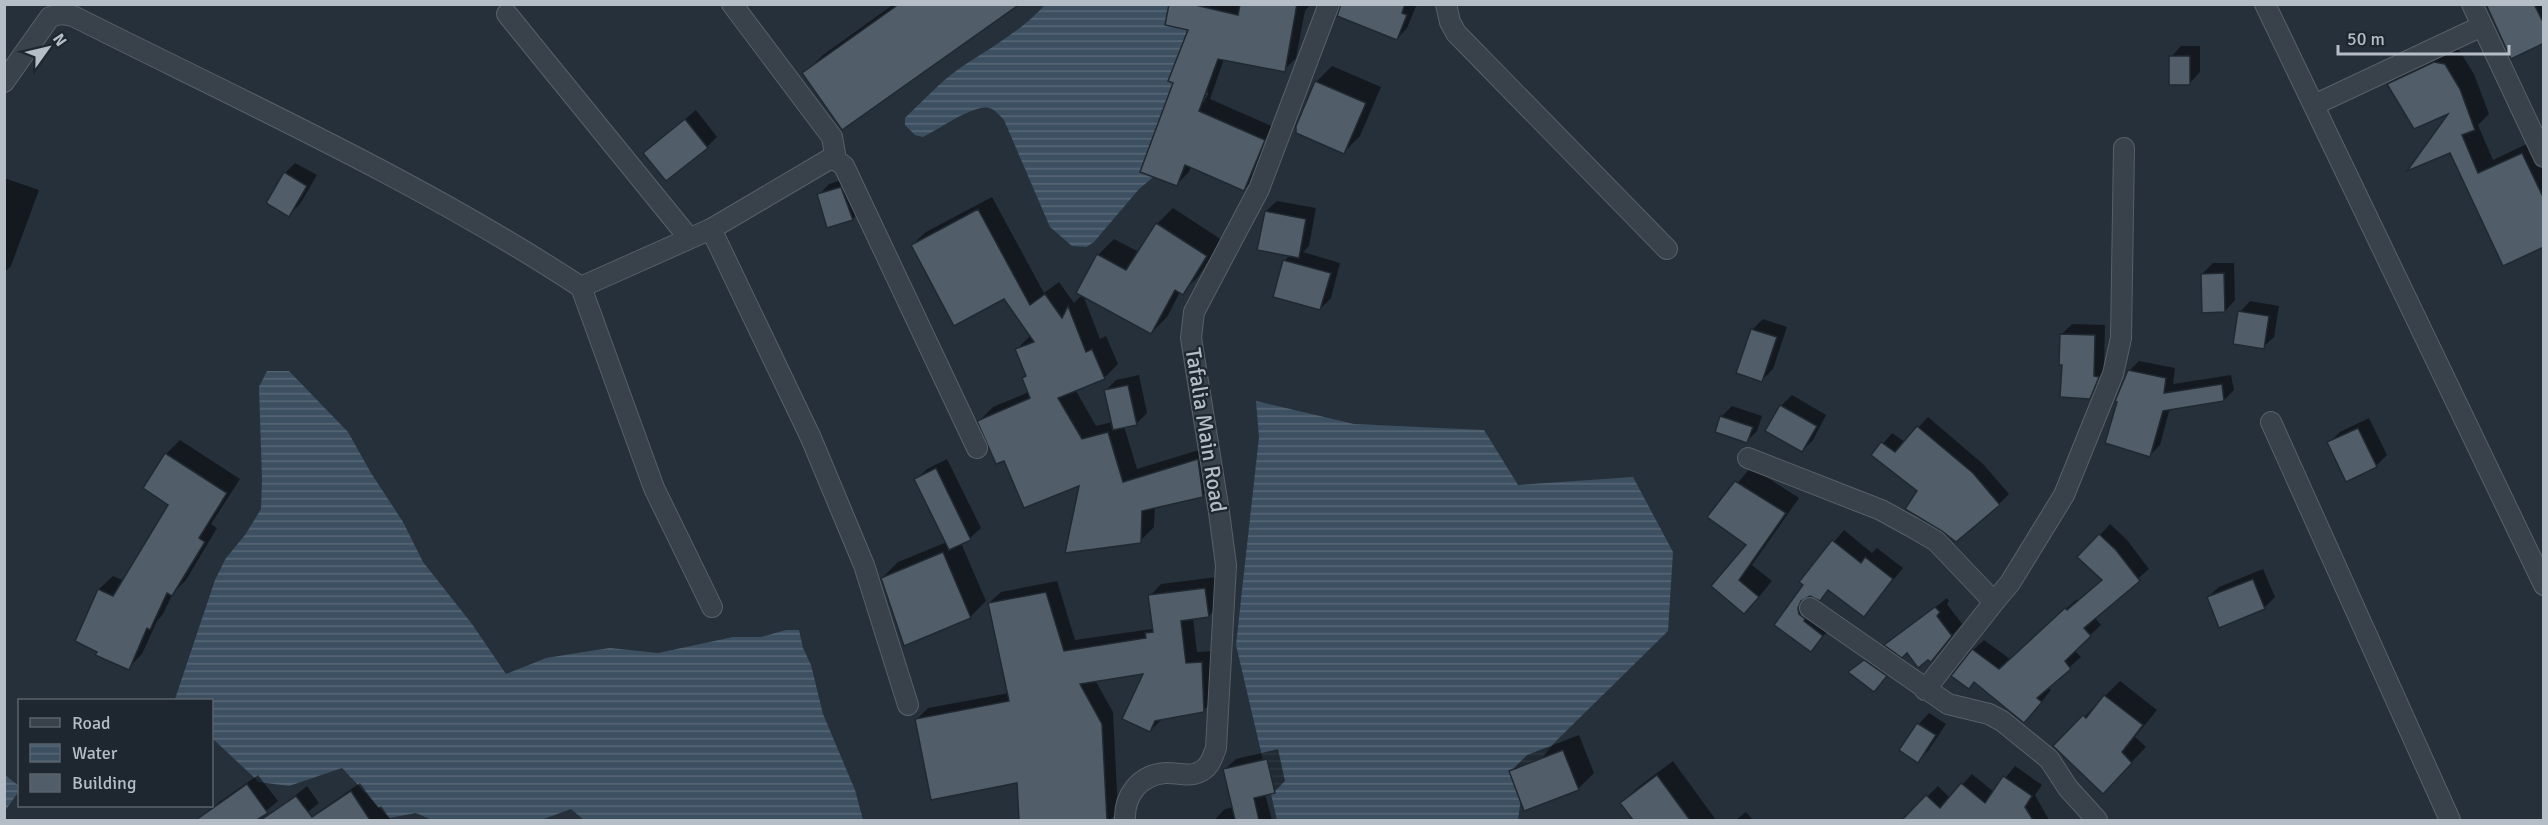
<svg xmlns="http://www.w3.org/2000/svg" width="2548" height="825" font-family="Signika,sans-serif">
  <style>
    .water { fill: url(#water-rules) }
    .shadow { fill: #0007 }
    .building { fill: #515d68; stroke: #202931; stroke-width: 1.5 }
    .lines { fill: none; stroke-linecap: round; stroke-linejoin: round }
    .street-casing { stroke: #576068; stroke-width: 22 }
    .street { stroke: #39424a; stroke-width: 20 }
    .labels { text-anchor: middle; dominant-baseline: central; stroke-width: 4.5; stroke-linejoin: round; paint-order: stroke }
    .street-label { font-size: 22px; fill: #b5bdc6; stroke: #1e272f }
  </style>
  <defs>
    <pattern id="water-rules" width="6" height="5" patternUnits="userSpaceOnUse" patternTransform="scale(1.5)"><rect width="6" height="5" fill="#3d5061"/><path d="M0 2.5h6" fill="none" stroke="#576776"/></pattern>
  </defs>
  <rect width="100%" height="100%" fill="#26303a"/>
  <g class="water">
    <path d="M1045,5h142l20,70 1,20 -51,79 -18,15 -45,53 -8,5 -14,-1 -22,-19 -46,-107c-4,-4 -9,-11 -15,-12 -15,-4 -51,22 -66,29l-8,-2 -10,-10v-7c18,-17 35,-36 55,-50 30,-20 60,-36 85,-63z"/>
    <path d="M267,371h22l59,61 23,41 32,49 20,40 49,62 34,50 40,-16 44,-7 20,-3 48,5 75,-16h28l25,-7h13l4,18 8,17 12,49 32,76 8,30h-279l-13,-11 -30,11h-109l-16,-7 -27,5 -47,-50 -53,18 -30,-4 -47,-44v-38l-37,-1 40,-119 11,-22 19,-23 16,-26 1,-29 -3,-93z"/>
    <path d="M1256,401l98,23 130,6 34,55 115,-8 40,75 -5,79 -114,112 -31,40 -5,37h-241l-41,-175 23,-208z"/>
    <path d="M5,775l14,11v5l-14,20z"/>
  </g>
  <g class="shadow">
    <path d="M894,4h123l-213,70 19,-19z"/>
    <path d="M1171,4h140l-6,7 -9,47 -12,12 -60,-11 -14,40 66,29 -20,49 -12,12 -53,-23 -2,6 -12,12 -2,-102 15,-53z"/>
    <path d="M1342,4h75l-10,24 -10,11z"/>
    <path d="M2487,4h57v37z"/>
    <path d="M2181,46h19v26l-10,11 -19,-26z"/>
    <path d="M2450,48l9,2 15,24 15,40 -11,11 15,35 44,-21 7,14v93l-40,18 -52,-154 -63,-26 14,-14z"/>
    <path d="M1332,66l49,21 -21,49 -16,16 -28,-70z"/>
    <path d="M696,110l21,27 -10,10 -62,6z"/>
    <path d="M295,163l22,12 -17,29 -11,11 -4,-42z"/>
    <path d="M851,177l12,31 -10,11 -25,8 -9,-32 10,-11z"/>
    <path d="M4,178l35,12 -28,76 -7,7z"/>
    <path d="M992,197l52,96 15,-11 15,21 8,-8 -4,-3 20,-37 16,-16 25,13 18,-28 16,-16 49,32 -24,37 -16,16 -2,-1 -13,25 -16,16 -68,-38 17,44 6,-3 12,28 -14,14 -29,11 21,37 16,-4 -7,-31 11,-11 23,-5 8,38 -11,11 -12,2 13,43 75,-23 4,36 -14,14 -47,11 -1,20 -14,14 -59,-58 -102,-62 14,-14 36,-15 -2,-17 -10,-26 14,-14 -26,-38 -93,-52 14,-13z"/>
    <path d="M1277,201l39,7 -7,38 -6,6 37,11 -9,35 -11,11 -36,-48 6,-6 -24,-44z"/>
    <path d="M2213,263h21l1,37 -10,11 -23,-37z"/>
    <path d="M2250,301l29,5 -5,31 -11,10 -23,-35z"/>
    <path d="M1763,319l24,8 -14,42 -11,11 -10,-50z"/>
    <path d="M2072,324l33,1 -1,41 4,1 -8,20 -11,11 -25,-34 -3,-29z"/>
    <path d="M2139,361l36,7 -2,16 58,-9 3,15 -10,10 -54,8 -10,37 -10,10 -21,-84z"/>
    <path d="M1792,395l34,20 -13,25 -11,11 -21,-45z"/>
    <path d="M1732,406l30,10 -5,15 -11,11 -29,-11 5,-15z"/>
    <path d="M1928,417l55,47 26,30 -10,10 -80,-13 -46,-36 19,-22 13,9z"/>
    <path d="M2369,418l18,37 -11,11 -47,-23 11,-11z"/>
    <path d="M180,440l60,39 -29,45 6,4 -31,52 -13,13 -10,21 -6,7 -15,33 -14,14 -51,-27 22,-52 14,-13 11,5 46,-77 -4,-50z"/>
    <path d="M947,459l34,69 -11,10 -9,5 25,58 -16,16 -88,-39 16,-16 49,-20 -31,-63 11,-10z"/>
    <path d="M1751,467l48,31 -47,67 20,16 -14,17 -45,-12 35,-42 -39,-27z"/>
    <path d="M2110,524l17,16 22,29 -55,48 7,8 -27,25 7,7 -34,30 4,3 -17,21 -59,-30 -6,6 4,-37 11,-10 26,19 67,-60 1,2 25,-21 -3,-45z"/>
    <path d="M1844,530l28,23 5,-5 26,20 -39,47 -35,-26 -9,10 -12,-3 2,7 23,22 -22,25 -34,-25 28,-40 -4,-4z"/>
    <path d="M2263,569l12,28 -11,11 -56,-11 11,-10z"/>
    <path d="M1217,577l3,27 -11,12 -16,2 4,34 16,-1 2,48 -12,12 -41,8 -12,12 -5,-59 -50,8 18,32 5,100 -8,8h-89l-2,-38 -102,-63 11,-11 81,-15 -20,-90 12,-11 56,-11 18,59 77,-11 2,-3 -4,-30 11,-12z"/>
    <path d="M1947,598l2,3 -2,3 15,20 -31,36 -44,-15z"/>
    <path d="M1876,650l20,15 -23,25 -22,-18z"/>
    <path d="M2120,681l37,29 -22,27 11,10 -43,45 -48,-46z"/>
    <path d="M1929,713l17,11 -18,27 -10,10 -17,-11 18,-26z"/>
    <path d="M1579,735l15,38 -16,16 -67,-18 16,-16z"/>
    <path d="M1278,749l7,32 -11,11 -9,2 7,26h-58l11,-11 9,-2 -9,-38 11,-10z"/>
    <path d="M1673,761l43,59h-81l-13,-17 15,-15z"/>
    <path d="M2015,766l27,19 -7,10 14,25h-57l-3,-4 -5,4h-12l-7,-5 -5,5h-56l34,-34 12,12 22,-24 22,18z"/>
    <path d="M258,775l20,26 -23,19h-41l-5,-7 10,-11z"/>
    <path d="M360,783l18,25 3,-2 10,14h-84z"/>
    <path d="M307,786l12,17 -21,17h-17l-6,-8z"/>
    <path d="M1746,812l7,8h-17z"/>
  </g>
  <g class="building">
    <path d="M899,4h121l-178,126 -40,-57z"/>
    <path d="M1169,4h22l47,11 2,-11h57l-12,68 -67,-13 -19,52 66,29 -21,51 -59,-26 -8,21 -37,-14 33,-89 -5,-2 20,-51 -23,-5z"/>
    <path d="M1341,4h64l-3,9 5,2 -10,25 -60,-24z"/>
    <path d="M2486,4h48l10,20v19l-33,16z"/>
    <rect x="2169" y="56" width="21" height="29"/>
    <path d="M2434,62l11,2 15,25 15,41 -13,5 16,38 44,-20 22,46v48l-41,19 -53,-113 -43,18 41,-57 -34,15 -27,-45z"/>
    <path d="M1315,81l51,22 -22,51 -48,-21v-7z"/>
    <path d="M685,119l23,29 -42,33 -23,-28z"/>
    <path d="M284,172l23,14 -18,31 -23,-14z"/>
    <path d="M841,187l12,33 -26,8 -10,-34z"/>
    <path d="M978,209l52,96 15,-11 17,24 6,-12 18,46 6,-3 13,30 -47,19 24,41 26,-7 15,50 75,-23 5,38 -61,14 -1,32 -76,10 14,-67 -55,22 -20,-47 -8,3 -19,-43 53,-23 -8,-20 4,-2 -11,-27 19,-7 -30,-43 -50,27 -43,-81z"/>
    <path d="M1265,211l41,8 -7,39 -42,-8z"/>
    <path d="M1156,223l51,33 -24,39 -8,-5 -24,44 -75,-41 21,-39 29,16z"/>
    <path d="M1283,260l48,13 -11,37 -47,-13z"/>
    <path d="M2224,273l1,39 -23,1 -1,-39z"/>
    <path d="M2238,311l31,5 -5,33 -31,-5z"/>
    <path d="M1751,329l26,8 -15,45 -26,-9z"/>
    <path d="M2060,334l35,1 -1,41 5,1 -9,22 -30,-2 2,-32h-3z"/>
    <path d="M2128,370l38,8 -2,15 58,-9 2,17 -61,10 -13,46 -45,-14 12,-41 -2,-1z"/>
    <path d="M1128,385l9,40 -24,5 -9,-40z"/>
    <path d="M1780,405l37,21 -15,26 -37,-21z"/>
    <path d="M1720,416l33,11 -6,16 -32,-11z"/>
    <path d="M1917,426l56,47 27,32 -44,37 -14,-11 -37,-22 12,-18 -46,-36 10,-13 14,10z"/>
    <path d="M2358,428l19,39 -31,15 -19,-40z"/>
    <path d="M165,453l62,40 -28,45 6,4 -33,54 -5,-3 -17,37 -3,-2 -18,42 -34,-15 2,-3 -22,-11 23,-52 15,7 55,-91 -25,-17z"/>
    <path d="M936,468l35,72 -22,10 -35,-71z"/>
    <path d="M1735,481l51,32 -47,67 20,17 -15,17 -33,-28 35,-41 -39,-28z"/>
    <path d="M2099,534l17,16 24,31 -56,47 7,8 -26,25 6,8 -34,29 5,4 -18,21 -50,-41 -5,7 -18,-13 21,-27 27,20 66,-61 2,2 35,-30 -25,-23z"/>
    <path d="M1832,540l29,23 4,-6 28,22 -29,38 -36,-27 -8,11 -10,-5 -9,5 -3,7 1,6 6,5 -1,2 19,15 -12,16 -37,-27 29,-40 -4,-3z"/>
    <path d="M943,552l28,66 -67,28 -23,-68z"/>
    <path d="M2253,579l12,30 -46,19 -12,-31z"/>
    <path d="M1205,588l4,29 -28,4 5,42 16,-1 2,50 -49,9 -5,11 -28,-13 21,-45 -63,10 22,40 5,96h-88l-2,-37 -86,17 -16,-81 94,-18 -21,-98 58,-11 18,59 82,-13 -1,-5 8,-1 -5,-37z"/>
    <path d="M1935,607l5,5 -3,4 15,20 -21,26 -3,-2 -10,8 -11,-15 -5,5 -18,-13z"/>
    <path d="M1864,660l23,16 -13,16 -26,-20z"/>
    <path d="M2104,695l39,30 -21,27 10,11 -29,31 -50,-48 30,-31 3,3z"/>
    <path d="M1917,723l19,12 -18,28 -19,-13z"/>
    <path d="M1563,750l16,40 -55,21 -15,-40z"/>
    <path d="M1267,759l8,34 -21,5 5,22h-24l-12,-51z"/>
    <path d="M1657,775l33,45h-57l-13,-17z"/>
    <path d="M2003,776l29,20 -7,11 8,13h-131l24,-25 14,13 21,-25 24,20z"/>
    <path d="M247,784l21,29 -11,7h-61z"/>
    <path d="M351,791l19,29h-109l35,-24 16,21z"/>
  </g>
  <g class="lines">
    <g class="street-casing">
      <g id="street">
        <path d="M732,4l100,133 4,23"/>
        <path d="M1446,4l4,18 6,11 211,216"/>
        <path d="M2265,4l279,581"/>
        <path d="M2472,4l72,153"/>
        <path d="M507,14l182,224"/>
        <path d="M4,82l46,-65 11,-3 12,2c171,86 348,166 508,271l130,-58 100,209 53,127 44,140"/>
        <path d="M2314,105l168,-79"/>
        <path d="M711,229l117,-69h8l8,6 133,282"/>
        <path d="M581,287l73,201 58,119"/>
        <path d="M2271,422l179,398"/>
        <path d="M1748,458l133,52 31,17 24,14 58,61 16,-19 54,-88 49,-121 8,-36 3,-190"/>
        <path d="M1810,608l138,96 41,10 13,7 47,38 19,29 29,32"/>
        <path d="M1925,690l69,-88"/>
        <path d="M1125,820c-1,-24 14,-45 40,-47 9,-1 23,4 32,0 12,-4 15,-14 19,-25l10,-183 -7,-53 -28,-174 3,-26 65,-123 70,-185"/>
      </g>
    </g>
    <use href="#street" class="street"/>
  </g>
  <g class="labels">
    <g class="street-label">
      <text transform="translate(1206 430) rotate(81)">Tafalia Main Road</text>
    </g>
  </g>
  <rect width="2548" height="825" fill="none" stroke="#b5bdc6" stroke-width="12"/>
  <rect x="18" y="699" width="195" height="108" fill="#1e272f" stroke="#5a636b" stroke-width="1.5"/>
  <rect x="30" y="718" width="30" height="9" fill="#39424a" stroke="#5a636b" stroke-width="1.5"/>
  <text x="72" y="729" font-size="18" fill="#b5bdc6">Road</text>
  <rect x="30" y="744" width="30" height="18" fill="url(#water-rules)" stroke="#5a636b" stroke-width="1.5"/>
  <text x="72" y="759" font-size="18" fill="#b5bdc6">Water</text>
  <rect x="30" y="774" width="30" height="18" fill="#515d68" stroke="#5a636b" stroke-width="1.5"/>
  <text x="72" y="789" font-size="18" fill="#b5bdc6">Building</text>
  <g transform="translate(48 48) rotate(56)" stroke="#1e272f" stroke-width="4.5" paint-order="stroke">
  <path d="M0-4.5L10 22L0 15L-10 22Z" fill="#b5bdc6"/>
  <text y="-9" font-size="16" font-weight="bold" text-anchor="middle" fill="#b5bdc6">N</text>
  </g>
  <path d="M2338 45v9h171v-9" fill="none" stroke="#b5bdc6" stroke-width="3"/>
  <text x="2347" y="45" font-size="18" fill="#b5bdc6" stroke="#1e272f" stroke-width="4.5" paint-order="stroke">50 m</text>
</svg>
